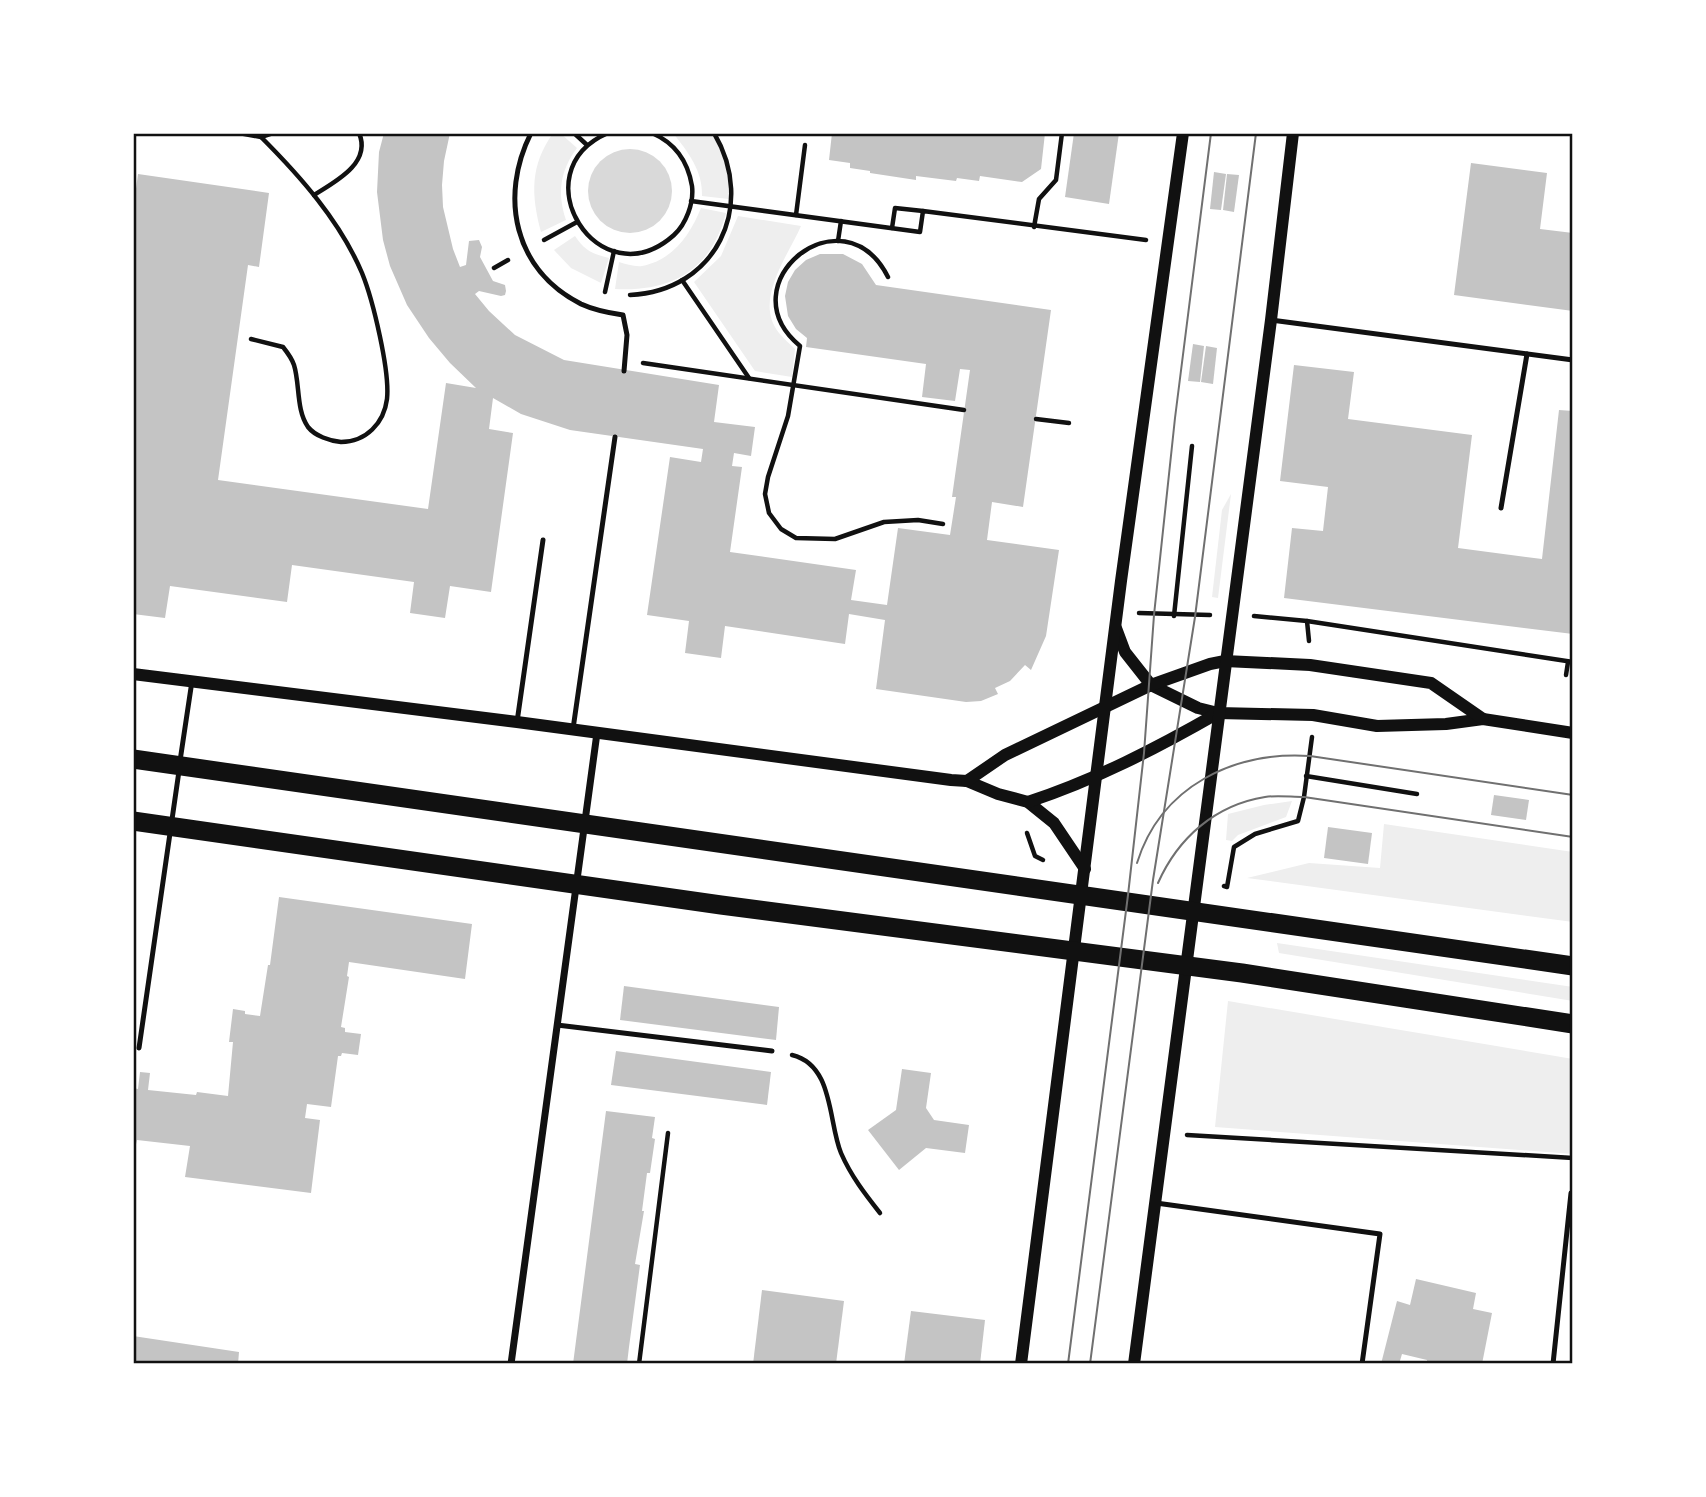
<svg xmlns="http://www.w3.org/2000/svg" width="1706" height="1497" font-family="'DejaVu Sans',sans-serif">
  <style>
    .green { fill: #eee }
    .water { fill: #d9d9d9 }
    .building { fill: #c4c4c4 }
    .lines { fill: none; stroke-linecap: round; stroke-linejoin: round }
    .path { stroke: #111; stroke-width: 4.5 }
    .service { stroke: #111; stroke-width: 5 }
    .minor { stroke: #111; stroke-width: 7 }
    .tertiary { stroke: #111; stroke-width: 12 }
    .trunk { stroke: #111; stroke-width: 19 }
    .tram { stroke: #707070; stroke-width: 2 }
    .neatline { fill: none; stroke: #111; stroke-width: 2.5 }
  </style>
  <rect width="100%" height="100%" fill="#fff"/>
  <g class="green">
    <path d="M553,133h7l17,15c-17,23 -20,45 -11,72l-25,12c-10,-38 -11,-66 12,-99z"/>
    <path d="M673,133h38c14,20 18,42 18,66l-27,-3c1,-25 -14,-44 -29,-63z"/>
    <path d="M701,208l25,5c-15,57 -54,79 -111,76l4,-27c7,2 16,5 23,4 31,-6 48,-31 59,-58z"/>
    <path d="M738,216l63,10c-13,30 -48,75 -22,107 5,6 11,11 16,16l-3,28 -37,-6 -61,-89 27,-26z"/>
    <path d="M575,236c9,14 17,18 34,22l-8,25 -30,-15 -17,-18z"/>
    <path d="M1231,494l-13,104 -6,-1 10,-87z"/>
    <path d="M1292,801l-6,16 -48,18 -6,6 -6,-1 2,-26 36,-9z"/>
    <path d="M1384,824l189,28v70l-326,-44 62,-15 71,5z"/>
    <path d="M1277,943l296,44v14l-294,-48z"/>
    <path d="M1228,1001l345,58v95l-358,-27z"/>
  </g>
  <circle class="water" cx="630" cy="191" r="42"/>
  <g class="building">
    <path d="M384,133h66l-6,28 -2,24 1,22 10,42 7,18 6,-2 3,-24 10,-1 3,7 -2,10 13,24 12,4 1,6 -1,4 -4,1 -22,-5 -4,3 14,17 26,24 49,25 155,25 -5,37 41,5 -4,29 -17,-3 -2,13 10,1 -12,85 126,18 -5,30 36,5 11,-77 52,7 6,-38h-4l18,-127 -10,-1 -5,32 -33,-4 4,-33 -120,-17 1,-9 -11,-9 -8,-13 -3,-20 3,-14 7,-12 11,-10 14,-6h23l19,10 14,21 175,25 -28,197 -31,-5 -5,38 72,10 -13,86 -15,34 -6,-5 -15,16 -15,7 3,6 -17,7 -15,1 -90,-13 9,-69 -36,-6 -4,30 -120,-18 -4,32 -36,-5 4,-32 -42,-6 23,-158 31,5 2,-13 -133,-19 -49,-16 -28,-16 -4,31 24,4 -22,159 -41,-6 -5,32 -35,-5 4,-31 -122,-17 -5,37 -117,-16 -5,32 -32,-4v-403l5,-37 131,19 -10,74 -11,-2 -30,215 210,29 18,-126 30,5 -26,-25 -21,-25 -22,-33 -17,-39 -7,-26 -6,-48 2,-40z"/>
    <path d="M832,133h213l-4,36 -19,13 -42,-6 -1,5 -22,-3 -1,3 -40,-5v4l-46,-7v-2l-20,-3v-5l-21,-3z"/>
    <path d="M1074,133h45l-10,71 -44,-7z"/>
    <path d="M1471,163l76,10 -7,56 33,4v78l-119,-16z"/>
    <path d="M1214,172l12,2 -5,36 -11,-1z"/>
    <path d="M1227,174l12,1 -5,37 -11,-2z"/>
    <path d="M1193,344l11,2 -4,36 -12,-1z"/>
    <path d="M1206,346l11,2 -4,36 -12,-2z"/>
    <path d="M1294,365l60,7 -6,47 124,16 -14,113 84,11 17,-149 14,1v223l-289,-36 8,-70 31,3 5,-44 -48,-6z"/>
    <path d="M1494,795l35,5 -3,20 -35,-5z"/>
    <path d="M1328,827l44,6 -4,31 -44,-6z"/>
    <path d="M279,897l193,27 -7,55 -116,-17 -2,14 2,1 -8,50 4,1v4l16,2 -3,21 -16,-2 -1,3h-3l-7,51 -24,-3 -2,14 15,2 -9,73 -126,-16 5,-31 -53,-6 -4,17v-69l5,1 2,-17 10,1 -2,17 48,5 1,-3 31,4 5,-54h-4l4,-33 12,2v3l15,2 8,-51h2z"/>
    <path d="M624,986l155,21 -3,33 -156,-20z"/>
    <path d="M616,1051l155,21 -4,33 -156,-20z"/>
    <path d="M902,1069l29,4 -5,35 8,12 35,5 -4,28 -39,-5 -27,22 -31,-40 28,-20z"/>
    <path d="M606,1111l49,6 -3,21 3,1 -5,34h-3l-5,38h2l-9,53 5,1 -11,82 -2,17h-54z"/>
    <path d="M1416,1279l60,14 -3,16 19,4 -10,51h-52l-3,-1v-3l-25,-6 -3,10h-18l16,-63 13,4z"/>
    <path d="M762,1290l82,11 -8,63h-83z"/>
    <path d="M911,1311l74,9 -5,44h-76z"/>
    <path d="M133,1336l106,16 -1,12h-105z"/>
  </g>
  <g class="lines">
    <g class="path">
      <path d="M239,133l22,4 12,-4"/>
      <path d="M574,133l13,12"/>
      <path d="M608,133c-90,39 -9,169 66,102 12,-11 20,-32 18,-49 -4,-24 -17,-43 -40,-53"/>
      <path d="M314,195c21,-13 58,-32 45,-62"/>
      <path d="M691,201l229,31 3,-21 223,29"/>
      <path d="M796,215l9,-70"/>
      <path d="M1034,227l5,-28 17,-19 6,-47"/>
      <path d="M892,228l3,-20 28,3"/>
      <path d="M544,240l33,-18"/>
      <path d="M838,241l3,-20"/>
      <path d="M494,268l14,-8"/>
      <path d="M888,277c-45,-89 -163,7 -88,69l-12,70 -20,61 -3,17 4,19 12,16 15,9 39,1 49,-17 34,-2 25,4"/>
      <path d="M682,280l67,98"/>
      <path d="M605,292l9,-41"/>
      <path d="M630,295c86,-4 127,-89 84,-162"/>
      <path d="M251,339l32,8c4,5 9,12 11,18 6,19 2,45 14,62 7,9 22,14 33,15 25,0 43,-19 46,-43 3,-28 -14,-99 -25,-126 -22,-52 -62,-97 -101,-136"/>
      <path d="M643,363l321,47"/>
      <path d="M1036,419l33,4"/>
      <path d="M1139,613l71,2"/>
      <path d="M1174,616l18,-170"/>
      <path d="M1254,616l53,5 266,41"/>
      <path d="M1307,621l2,20"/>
      <path d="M1566,675l2,-13"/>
      <path d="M1306,776l111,18"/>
      <path d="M1027,833l8,23 8,4"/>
      <path d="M1224,886l3,1 7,-40 21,-13 43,-13 6,-24 8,-60"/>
      <path d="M792,1055c42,10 36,67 49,98 10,23 24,41 39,60"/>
      <path d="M1187,1135l386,23"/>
      <path d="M639,1364l29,-231"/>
    </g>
    <g class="service">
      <path d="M531,133c-32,64 -17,137 50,171 13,6 28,9 42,11l4,20 -3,36"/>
      <path d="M1271,320l302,40"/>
      <path d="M1501,508l26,-154"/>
      <path d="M517,722l26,-182"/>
      <path d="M573,729l42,-292"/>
      <path d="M180,761l12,-80"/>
      <path d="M557,1025l215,26"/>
      <path d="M139,1048l40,-277"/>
      <path d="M1156,1203l224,31 -18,130"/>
      <path d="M1553,1364l18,-171"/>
    </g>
    <path class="minor" d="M511,1364l86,-631"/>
    <g class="tertiary">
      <path d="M1116,628l9,24 26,33 47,23 20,5 95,2 64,11 69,-2 37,-5 90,14"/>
      <path d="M133,674l384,48 434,58 16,1 31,13 30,8 26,21 31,46"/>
      <path d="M967,781l38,-26 146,-70 59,-21 15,-3 85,4 121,18 52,36"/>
      <path d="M1028,802c67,-22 129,-54 190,-89"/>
      <path d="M1021,1364l100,-783 62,-448"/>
      <path d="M1134,1364l137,-1044 22,-187"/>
    </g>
    <g class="trunk">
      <path d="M133,759l1440,207"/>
      <path d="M133,821l588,84 521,68 331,51"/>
    </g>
    <g class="tram">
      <path d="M1137,863c24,-77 97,-112 173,-107l263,39"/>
      <path d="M1158,883c20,-45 57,-78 107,-86 12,-2 26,0 39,0l269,40"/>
      <path d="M1068,1364l60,-469 16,-142 10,-138 21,-197 36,-285"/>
      <path d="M1090,1364l63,-484 42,-263 61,-484"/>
    </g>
  </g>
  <rect width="1706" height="1497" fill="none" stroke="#ffffff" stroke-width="270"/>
  <rect x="135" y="135" width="1436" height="1227" class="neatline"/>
</svg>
